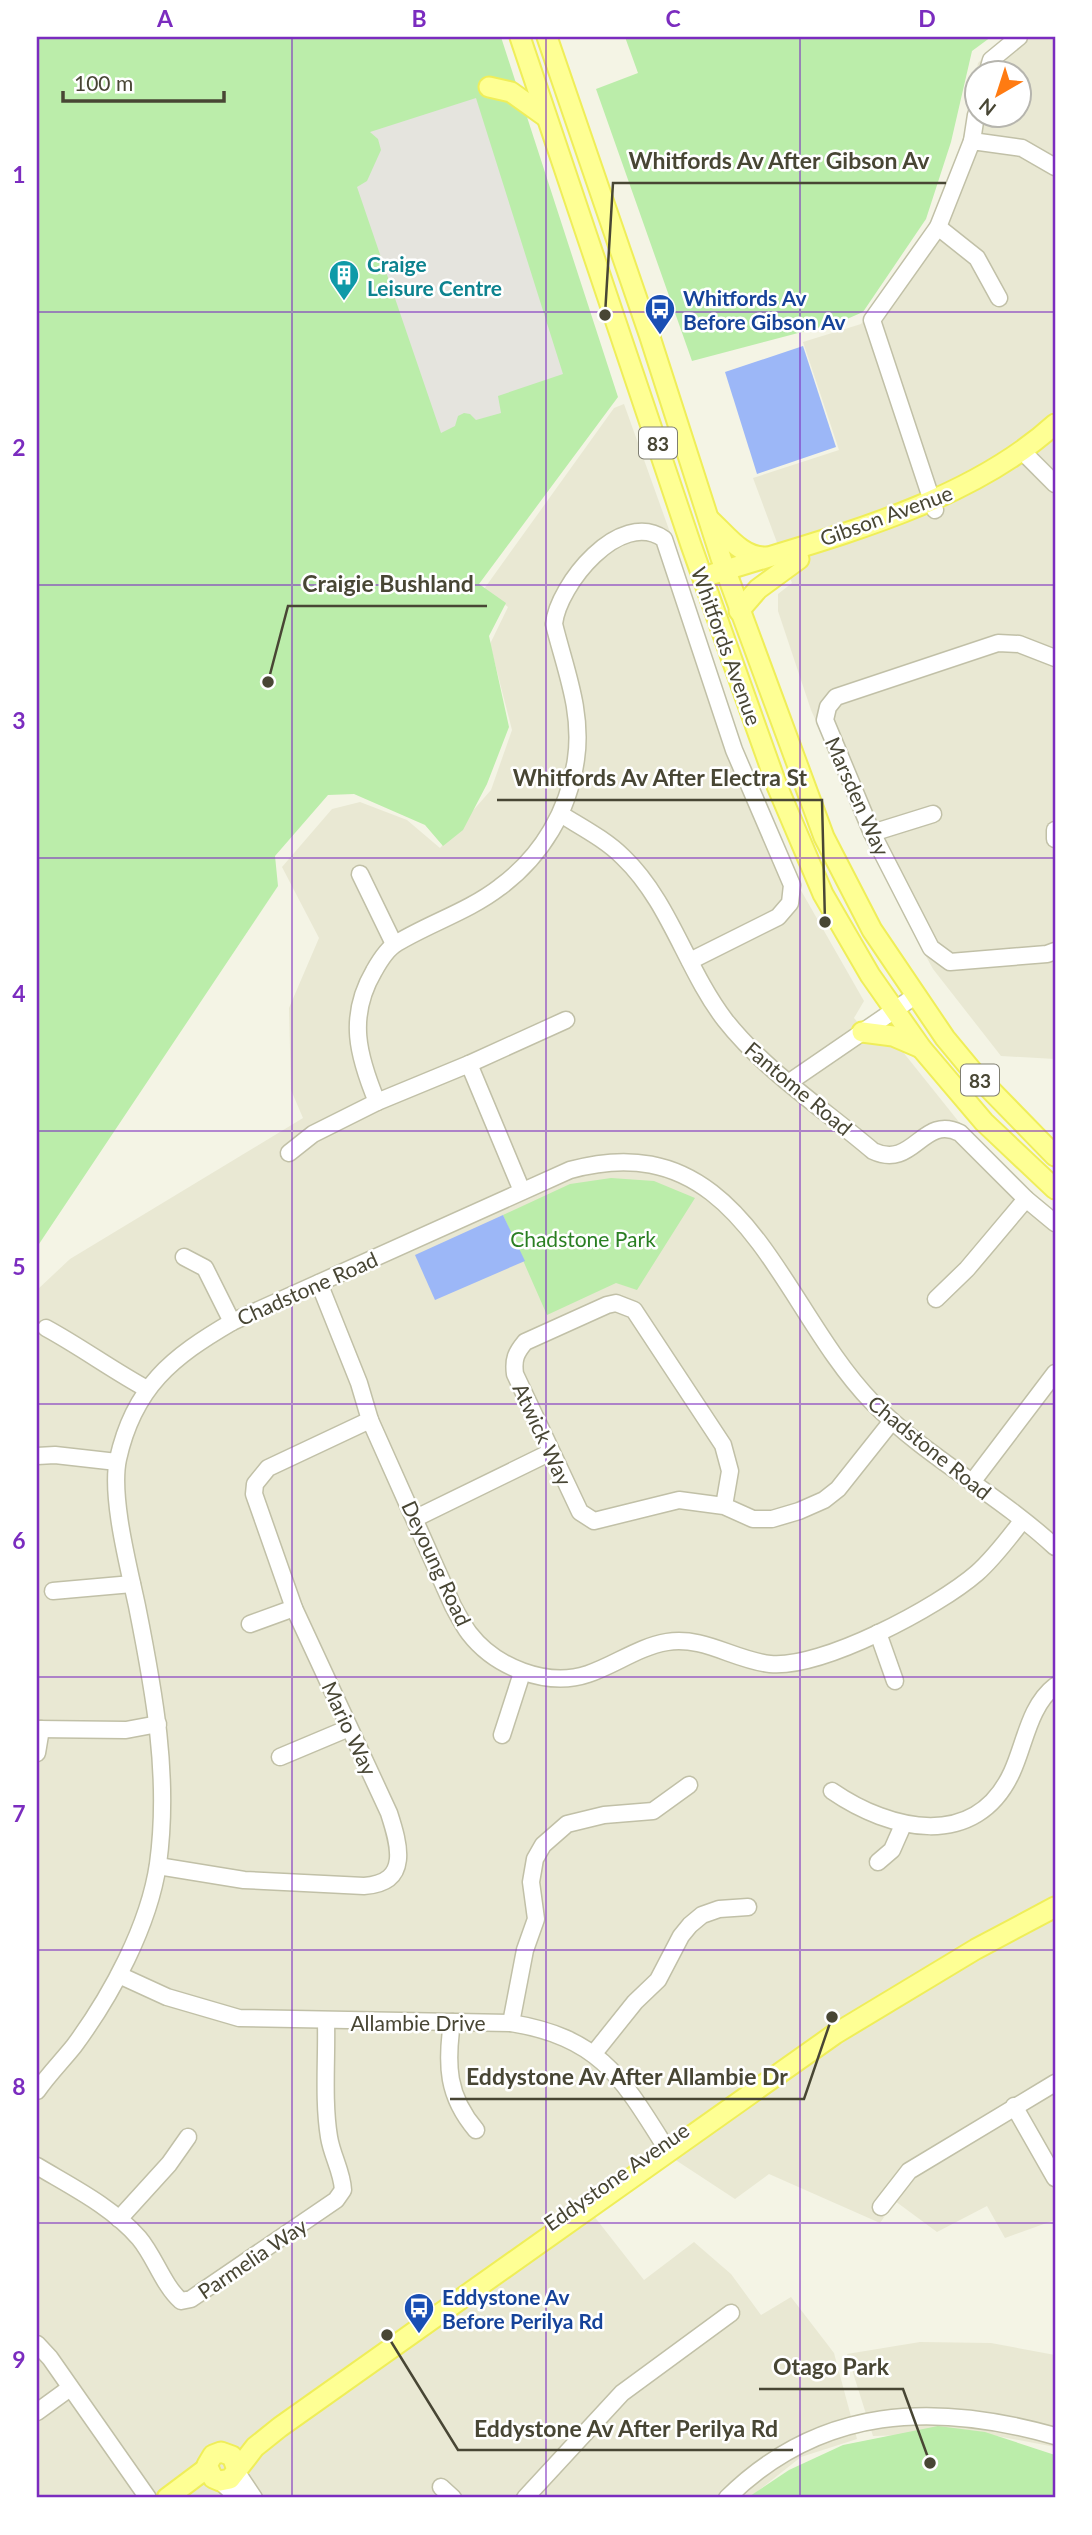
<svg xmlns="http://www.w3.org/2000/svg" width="1092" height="2535" font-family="Lato,sans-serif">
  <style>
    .residential { fill: #e9e8d3; fill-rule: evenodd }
    .green { fill: #bbedaa }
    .parking { fill: #e5e4de }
    .water { fill: #9cb7f7 }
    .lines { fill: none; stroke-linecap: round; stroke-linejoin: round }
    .minor-casing { stroke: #c1c0a7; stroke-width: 19 }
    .major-casing { stroke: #efee59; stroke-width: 23 }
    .minor { stroke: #fff; stroke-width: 16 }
    .major { stroke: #feff94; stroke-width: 19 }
    .grid { fill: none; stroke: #7b2cbf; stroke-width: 2; stroke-opacity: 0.55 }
    .labels { text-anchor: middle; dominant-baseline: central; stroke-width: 5; stroke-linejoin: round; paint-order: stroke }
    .shield { fill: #fff; stroke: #7f7e71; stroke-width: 2 }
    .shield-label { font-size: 19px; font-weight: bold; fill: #484634 }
    .culture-label { font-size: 21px; font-weight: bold; fill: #0d838f; stroke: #fff; text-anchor: start }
    .transit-label { font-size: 21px; font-weight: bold; fill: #164399; stroke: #fff; text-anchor: start }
    .street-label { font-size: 21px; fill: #484634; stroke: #fff }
    .park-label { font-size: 21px; fill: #2a7f22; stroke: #fff }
    .leader { fill: none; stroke: #484634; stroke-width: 2.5 }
    .callout-dot { fill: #484634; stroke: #fff; stroke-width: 2.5 }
    .callout-label { font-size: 23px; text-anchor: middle; font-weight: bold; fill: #484634; stroke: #fff; stroke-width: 5; stroke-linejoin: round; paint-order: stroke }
    .neatline { fill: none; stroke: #7b2cbf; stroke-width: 2.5 }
    .grid-label { font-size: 23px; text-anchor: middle; font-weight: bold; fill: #7b2cbf }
  </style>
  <rect width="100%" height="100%" fill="#f4f4e5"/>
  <g class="residential">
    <path d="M1004,37h51v1022l-54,-3 -68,-87 -27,-49 -95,-210 -33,-99v-17l14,-11 -39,-105 86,-28 -36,-108 58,-18 69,-96 31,-80 17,-85zM976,74h42v42h-42z"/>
    <path d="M624,404l62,173 59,182 50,121 69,121 -10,17 20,23 25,6 64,80 92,87v1006l-50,18 -18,-32 -50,26 -42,-31 -15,22 -111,-49 -34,25 -67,-44 -78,56 54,69 50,-38 37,32 30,41 30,-18 43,56 23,86 -56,18 -52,41h-712v-1208l33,-31 233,-141 -12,-28 -2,-82 30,-70 -37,-71 50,-58 28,-7 47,18 33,28 51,-58 21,-60 -22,-86 18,-37 -24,-18 130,-181z"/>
    <path d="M920,2342l71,1 64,12v92l-74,-14 -108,3 -26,-82z"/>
  </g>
  <g class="green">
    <path d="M37,37h464l117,360 -139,187 27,19 -17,33 20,91 -22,57 -24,46 -20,16 -18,-21 -71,-31 -26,1 -53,61 3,30 -241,361z"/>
    <path d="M625,37h366l-19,14 -21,91 -25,77 -63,93 -23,10 -148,39 -96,-272 42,-16z"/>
    <path d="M611,1178l43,3 41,17 -58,92 -21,-7 -69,32 -44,-100 67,-31z"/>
    <path d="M938,2426l47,6 70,23v43h-308l42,-28 54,-25z"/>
  </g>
  <path class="parking" d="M476,98l87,276 -65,22 3,17 -25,7 -6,-6 -6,-1 -6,3 -3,10 -14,7 -84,-246 10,-6 14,-31 -3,-11 -8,-7z"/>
  <g class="water">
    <path d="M803,346l33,101 -79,27 -32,-102z"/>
    <path d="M503,1215l22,46 -90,39 -20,-45z"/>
  </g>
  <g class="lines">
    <g class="minor-casing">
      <g id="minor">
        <path d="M987,74l4,-14 28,-23"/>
        <path d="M972,141l4,-26"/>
        <path d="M938,227l39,31 22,40"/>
        <path d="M1021,450l34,34"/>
        <path d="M935,510l-63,-190 66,-93 34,-86 50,7 33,19"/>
        <path d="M1055,658l-36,-14 -21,-1 -162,54 -8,10 -3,13 47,113 59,115 19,14 97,-8 8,-3"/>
        <path d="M562,815c21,13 44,25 61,42 47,45 63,112 102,163 39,50 100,90 148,131 41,19 49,-37 87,-18l66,66 29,24"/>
        <path d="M1055,830v9"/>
        <path d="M872,833l61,-19"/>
        <path d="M360,874l34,70"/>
        <path d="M469,1064l97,-44"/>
        <path d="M791,1081l124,-85"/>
        <path d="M289,1153l24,-19 64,-32"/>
        <path d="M522,1191l-53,-127 -92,38c-19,-46 -30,-85 -3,-131 5,-9 14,-23 23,-28 33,-20 72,-32 103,-56 42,-31 69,-77 76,-128 7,-48 -11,-90 -22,-135 4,-39 66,-116 110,-85l70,211 58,135 -2,18 -12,14 -88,44"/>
        <path d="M184,1257l21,11 27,54"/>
        <path d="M319,1283l40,100 11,37 83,186c5,9 10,19 16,27 26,34 78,55 119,41 27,-9 50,-27 79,-32 37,-6 67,18 103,22 52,5 168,-57 207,-91 17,-15 31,-34 45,-52"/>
        <path d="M936,1299l31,-30 59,-70"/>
        <path d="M46,1328c35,19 66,42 101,61"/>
        <path d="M37,1456l18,-1 62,7"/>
        <path d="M973,1481l82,-108"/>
        <path d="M724,1506l6,-35 -7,-26 -89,-135 -18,-7 -9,2 -82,37c-9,11 -12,17 -10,32l65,138 14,9 85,-21 45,6 29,13h19l27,-8 25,-11 14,-11 54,-68"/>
        <path d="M416,1518l135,-66"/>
        <path d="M53,1591l79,-7"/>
        <path d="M250,1624l44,-16"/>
        <path d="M878,1633l17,48"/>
        <path d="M37,1729l89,1 32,-6"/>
        <path d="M502,1735l20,-62"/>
        <path d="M37,1753l4,-24"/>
        <path d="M280,1757l69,-29"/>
        <path d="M832,1791c58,40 144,60 180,-19 13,-28 17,-66 43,-86"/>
        <path d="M878,1862l14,-12 11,-25"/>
        <path d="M158,1866l86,14 120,6c47,-3 35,-42 25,-73l-95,-205 -40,-114 1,-10 13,-16 102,-48"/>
        <path d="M119,1975l48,22 72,21 272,5c90,15 111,55 157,128"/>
        <path d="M452,2022c-6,43 -5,74 24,108"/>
        <path d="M511,2023l14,-73 11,-31 -5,-37 4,-23 8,-14 24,-21 37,-9 49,-4 36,-26"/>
        <path d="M595,2052l40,-50 23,-22 23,-44 9,-11 12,-10 17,-6 29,-2"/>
        <path d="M37,2091c11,-16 25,-30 37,-45 37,-50 75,-120 84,-182 12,-87 -4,-173 -21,-258 -8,-38 -27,-109 -19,-147 16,-72 54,-102 114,-137l338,-152c173,-48 208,135 302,232 54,55 126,92 183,145"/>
        <path d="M1014,2106l41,72"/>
        <path d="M37,2166c35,21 74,40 102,72 16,19 24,47 42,63l10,-2 145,-99 7,-10c-1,-19 -11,-34 -14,-53 -6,-37 -2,-78 -3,-116"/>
        <path d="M881,2207l28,-36 146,-88"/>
        <path d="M119,2219l50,-55 19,-27"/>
        <path d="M37,2344l13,14 98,140"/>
        <path d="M37,2412l33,-24"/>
        <path d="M236,2471l18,27"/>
        <path d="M220,2481l18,17"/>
        <path d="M441,2487l12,11"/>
        <path d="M525,2498l97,-105 109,-80"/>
        <path d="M727,2498c94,-93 208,-96 328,-62"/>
      </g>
    </g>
    <g class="major-casing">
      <g id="major">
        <path d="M520,37l171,508 86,241 46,108 47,81 52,74 62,73 71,67"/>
        <path d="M547,37l102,297 72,224 103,279 48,93 73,108 29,35 81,83"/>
        <path d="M489,87l22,5 35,25"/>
        <path d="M709,519c17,15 33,39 57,38"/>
        <path d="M713,574c114,-36 252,-68 342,-150"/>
        <path d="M739,611l19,-22 41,-30"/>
        <path d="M862,1032l31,4 28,12"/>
        <path d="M236,2467l-4,-11 -11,-4 -8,3 -6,10 6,13 7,3 10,-2 25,-32 25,-20 555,-393 141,-85 79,-42"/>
        <path d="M167,2498l40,-30"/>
      </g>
    </g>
    <use href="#minor" class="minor"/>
    <use href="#major" class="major"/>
  </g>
  <path class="grid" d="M292,37v2461M546,37v2461M800,37v2461M37,312h1018M37,585h1018M37,858h1018M37,1131h1018M37,1404h1018M37,1677h1018M37,1950h1018M37,2223h1018"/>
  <defs>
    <g id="building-pin" transform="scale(1.575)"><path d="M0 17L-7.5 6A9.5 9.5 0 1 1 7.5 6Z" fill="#0f9aa8" stroke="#fff"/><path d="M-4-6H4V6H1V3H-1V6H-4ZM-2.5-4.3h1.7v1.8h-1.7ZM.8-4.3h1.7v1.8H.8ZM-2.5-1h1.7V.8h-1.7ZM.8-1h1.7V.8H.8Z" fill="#fff"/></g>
    <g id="bus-pin" transform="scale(1.575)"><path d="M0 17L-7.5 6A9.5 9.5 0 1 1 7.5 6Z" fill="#1a4fb4" stroke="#fff"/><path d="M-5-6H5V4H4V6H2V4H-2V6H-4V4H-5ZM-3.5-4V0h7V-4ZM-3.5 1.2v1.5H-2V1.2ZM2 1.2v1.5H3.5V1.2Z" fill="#fff"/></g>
  </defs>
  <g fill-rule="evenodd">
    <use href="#building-pin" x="344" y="275"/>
    <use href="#bus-pin" x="660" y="309"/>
    <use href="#bus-pin" x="419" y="2308"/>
  </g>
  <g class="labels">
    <g class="shield">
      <rect x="639" y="427.5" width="38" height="31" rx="5"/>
      <rect x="961" y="1064.5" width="38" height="31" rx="5"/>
    </g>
    <g class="shield-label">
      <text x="658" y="443">83</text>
      <text x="980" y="1080">83</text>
    </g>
    <g class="culture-label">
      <text x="367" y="263">Craige<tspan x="367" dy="24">Leisure Centre</tspan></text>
    </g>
    <g class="transit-label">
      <text x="683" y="297">Whitfords Av<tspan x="683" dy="24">Before Gibson Av</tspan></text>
      <text x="442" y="2296">Eddystone Av<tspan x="442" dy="24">Before Perilya Rd</tspan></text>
    </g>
    <g class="street-label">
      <text transform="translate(886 515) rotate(-20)">Gibson Avenue</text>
      <text transform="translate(727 646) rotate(70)">Whitfords Avenue</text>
      <text transform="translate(858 796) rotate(66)">Marsden Way</text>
      <text transform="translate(799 1088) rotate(40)">Fantome Road</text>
      <text transform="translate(307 1288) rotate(-24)">Chadstone Road</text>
      <text transform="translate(543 1434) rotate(65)">Atwick Way</text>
      <text transform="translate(930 1447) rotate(39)">Chadstone Road</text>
      <text transform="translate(437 1563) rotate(65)">Deyoung Road</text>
      <text transform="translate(350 1728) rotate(65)">Mario Way</text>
      <text x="418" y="2022">Allambie Drive</text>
      <text transform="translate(616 2176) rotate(-35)">Eddystone Avenue</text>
      <text transform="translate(252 2258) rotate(-34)">Parmelia Way</text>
    </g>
    <g class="park-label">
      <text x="583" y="1238">Chadstone Park</text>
    </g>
  </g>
  <path class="leader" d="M605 315L613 183H946M268 682L288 606H487M825 922L822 800H497M832 2017L804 2099H450M930 2463L903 2389H759M387 2335L458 2450H793"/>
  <g class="callout-dot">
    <circle cx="605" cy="315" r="7"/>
    <circle cx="268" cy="682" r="7"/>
    <circle cx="825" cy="922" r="7"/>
    <circle cx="832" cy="2017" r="7"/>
    <circle cx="930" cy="2463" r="7"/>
    <circle cx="387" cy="2335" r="7"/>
  </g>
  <g class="callout-label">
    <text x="779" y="169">Whitfords Av After Gibson Av</text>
    <text x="388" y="592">Craigie Bushland</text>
    <text x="660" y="786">Whitfords Av After Electra St</text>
    <text x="627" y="2085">Eddystone Av After Allambie Dr</text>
    <text x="831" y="2375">Otago Park</text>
    <text x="626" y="2437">Eddystone Av After Perilya Rd</text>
  </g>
  <rect width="1092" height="2535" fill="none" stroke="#ffffff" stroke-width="77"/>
  <g transform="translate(998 94) rotate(219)"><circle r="33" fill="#ffffff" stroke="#b6b5ae" stroke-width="2"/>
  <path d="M0-5L12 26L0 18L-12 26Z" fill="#ff7b12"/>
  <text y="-10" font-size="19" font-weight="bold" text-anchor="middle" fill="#484634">N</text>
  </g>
  <path d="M63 91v10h161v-10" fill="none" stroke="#484634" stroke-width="3.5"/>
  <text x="74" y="91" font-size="21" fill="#484634" stroke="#ffffff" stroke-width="5" paint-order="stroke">100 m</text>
  <rect x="38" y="38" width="1016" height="2458" class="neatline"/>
  <g class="grid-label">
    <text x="165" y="27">A</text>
    <text x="419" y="27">B</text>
    <text x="673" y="27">C</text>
    <text x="927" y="27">D</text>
    <text x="19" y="183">1</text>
    <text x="19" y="456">2</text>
    <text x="19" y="729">3</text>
    <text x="19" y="1002">4</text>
    <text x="19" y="1275">5</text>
    <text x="19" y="1549">6</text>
    <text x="19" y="1822">7</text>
    <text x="19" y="2095">8</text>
    <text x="19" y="2368">9</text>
  </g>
</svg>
